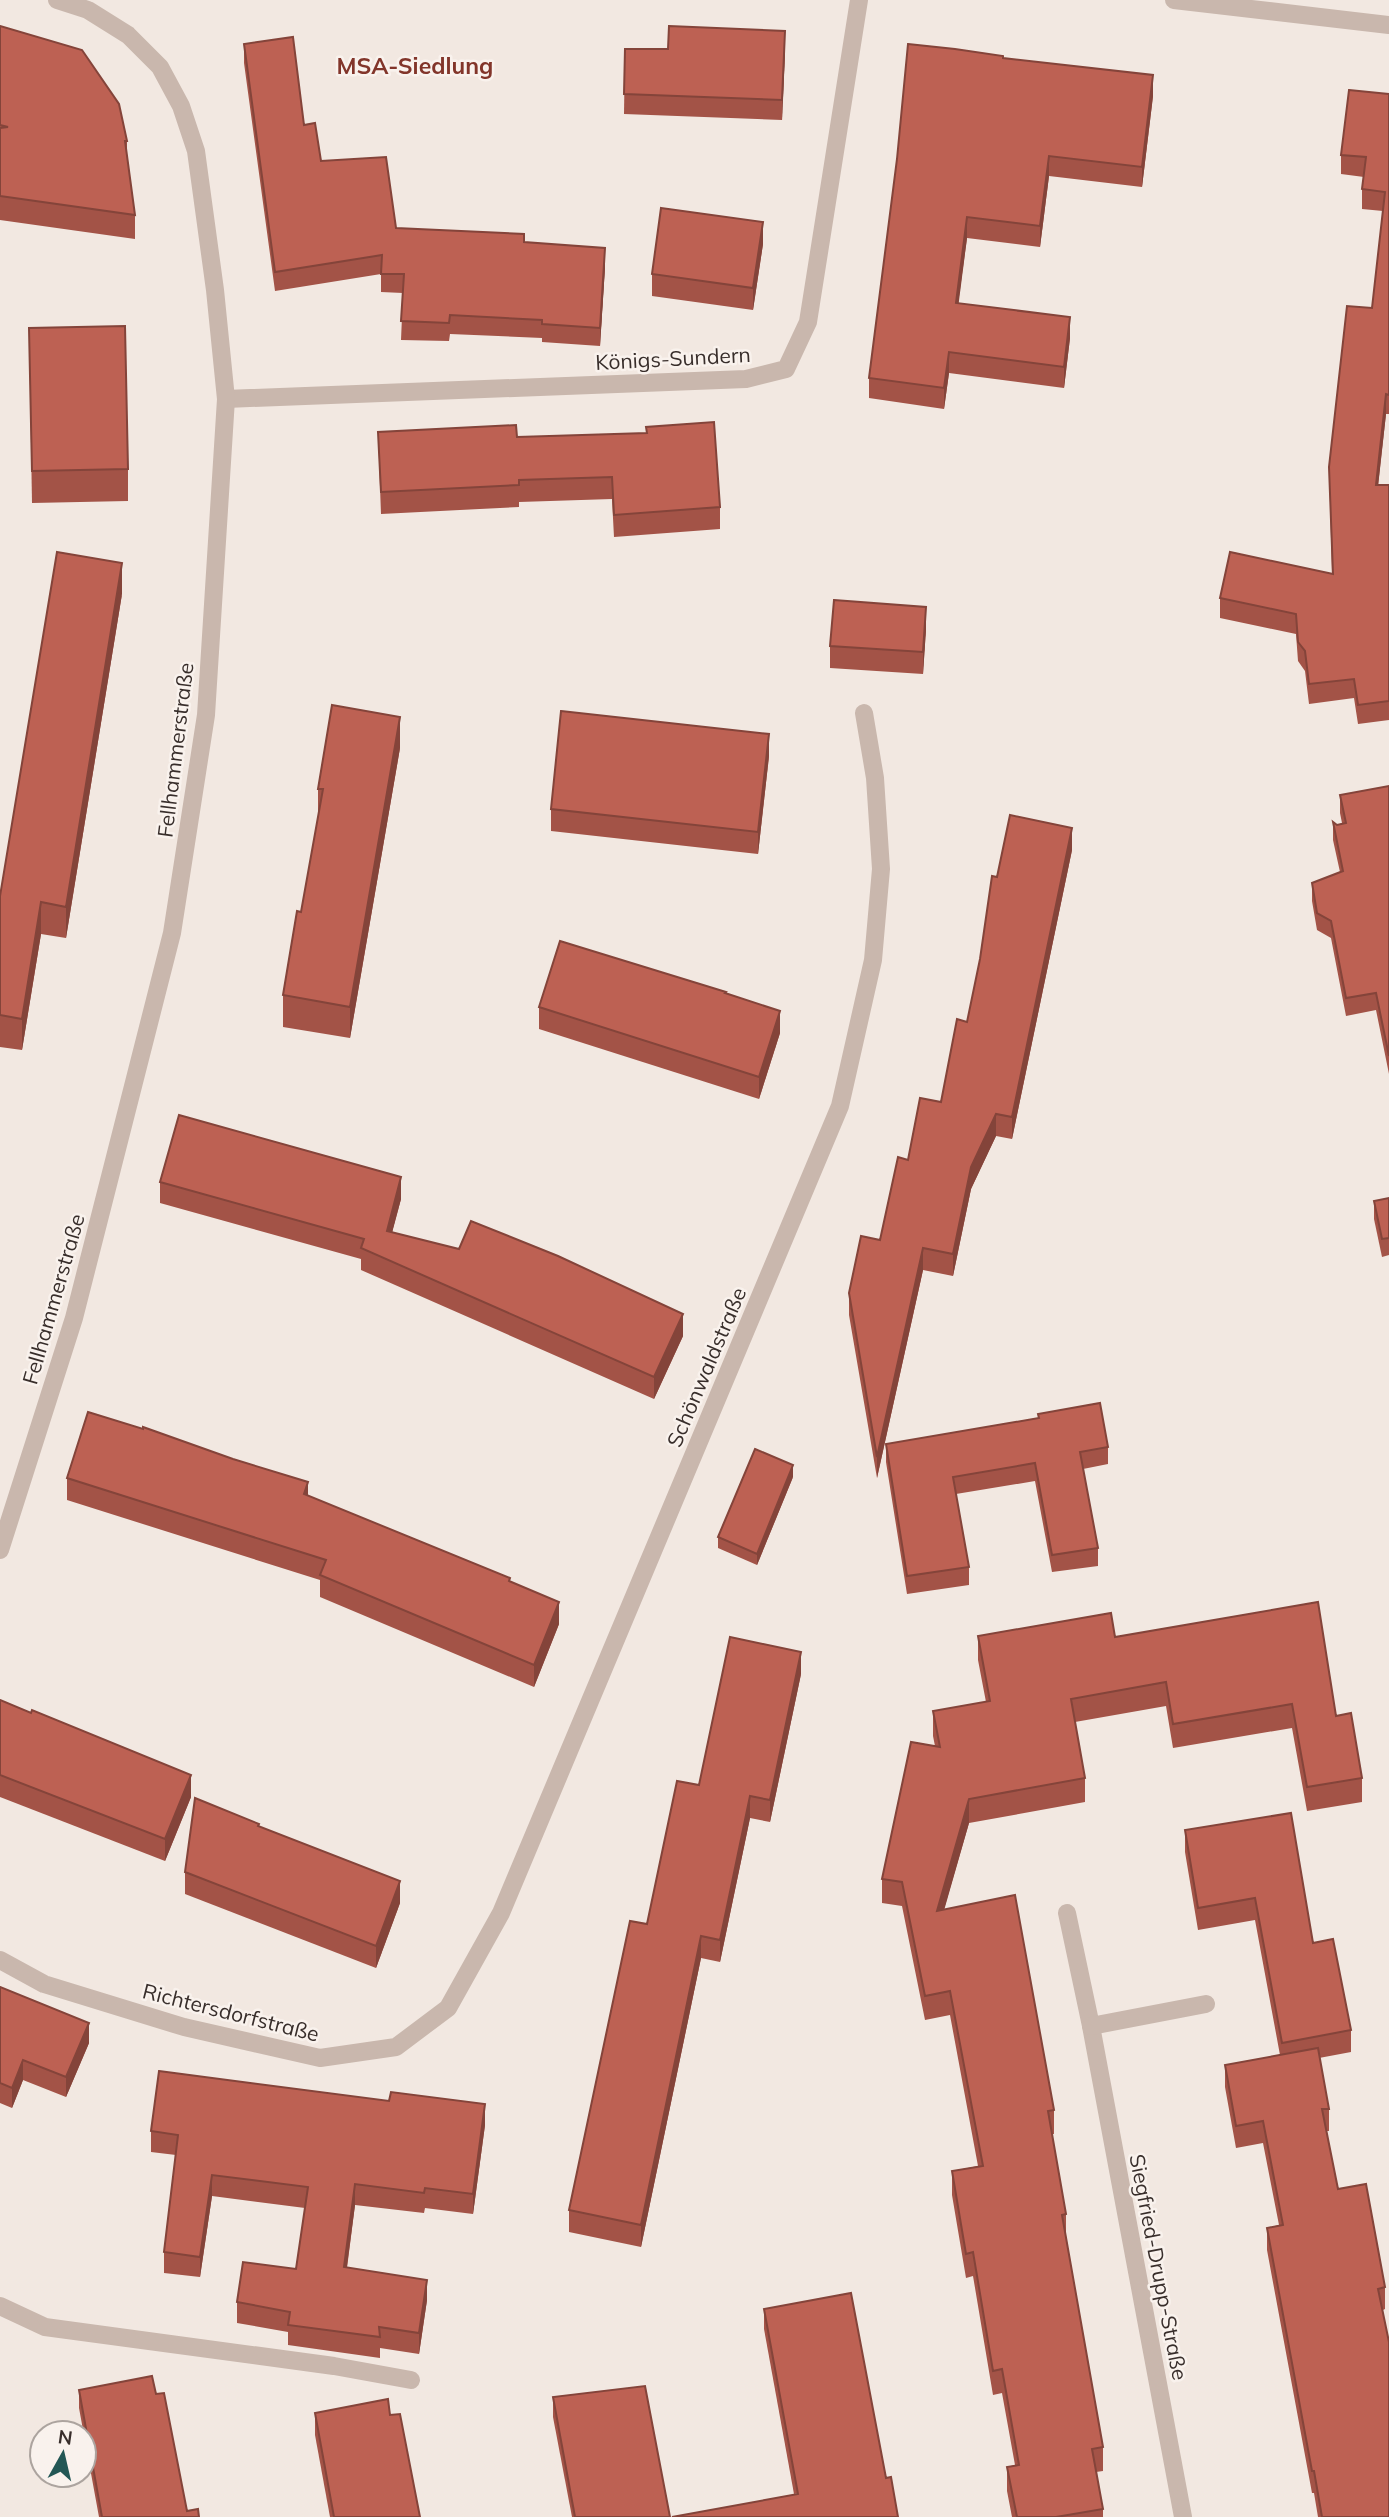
<svg xmlns="http://www.w3.org/2000/svg" width="1389" height="2517" font-family="Mulish,sans-serif">
  <style>
    .lines { fill: none; stroke-linecap: round; stroke-linejoin: round }
    .service { stroke: #c9b7ad; stroke-width: 18 }
    .minor { stroke: #c9b7ad; stroke-width: 18 }
    .wall { fill: #a35347 }
    .shaded-wall { fill: #84443a }
    .building { fill: #bd6153; stroke: #84443a; stroke-width: 2 }
    .labels { text-anchor: middle; dominant-baseline: central; stroke-width: 5; stroke-linejoin: round; paint-order: stroke }
    .street-label { font-size: 21px; fill: #382e2b; stroke: #f9f2ed }
    .neighbourhood-label { font-size: 23px; font-weight: bold; fill: #82352a; stroke: #f9f2ed }
  </style>
  <rect width="100%" height="100%" fill="#f2e8e1"/>
  <g class="lines">
    <path class="service" d="M0,2306l45,21 289,39 77,14"/>
    <g class="minor">
      <path d="M1174,0l215,25"/>
      <path d="M226,399l520,-20 40,-10 22,-47 51,-322"/>
      <path d="M0,1550l74,-232 98,-385 34,-218 20,-316 -11,-109 -19,-139 -15,-45 -21,-39 -32,-32 -40,-25 -31,-10"/>
      <path d="M1067,1913l24,113 92,491"/>
      <path d="M0,1960l44,24 140,43 136,31 76,-11 52,-39 53,-95 339,-807 33,-146 8,-91 -6,-91 -11,-65"/>
      <path d="M1091,2026l115,-22"/>
    </g>
  </g>
  <g class="wall">
    <path d="M0,26l127,115v13l8,61v24l-135,-19z"/>
    <path d="M244,44l60,81 17,36 75,67 128,14 81,25 -5,79 -58,-4v-4l-92,-4 -1,7 -48,-1 2,-47 -22,-1v-18l-106,17 -31,-228z"/>
    <path d="M625,49l160,2 -3,69 -158,-6z"/>
    <path d="M1003,58l150,38 -11,91 -93,-11 -9,71 -73,-9 -9,66 112,34 -6,50 -115,-15 -5,36 -75,-11v-20z"/>
    <path d="M1389,94v320h-3l-8,71h11v235l-31,4 -4,-26 -45,6 -4,-33 -7,-10 -2,-27 -76,-16v-20l112,-24 -3,-107 43,-159 11,-97 -21,-2v-20l2,-12 -23,-3v-19z"/>
    <path d="M763,244l-10,66 -101,-14v-22z"/>
    <path d="M29,328l99,141v32l-96,2z"/>
    <path d="M646,427l74,80v22l-106,8 -2,-38 -93,3v5l-138,7 -3,-82 139,5 129,-4z"/>
    <path d="M122,594l-56,344 -25,-4 -19,116 -22,-3v-151z"/>
    <path d="M926,629l-3,45 -93,-6v-22z"/>
    <path d="M400,748l-50,290 -67,-11v-32l18,-83 17,-95v-28z"/>
    <path d="M769,756l-11,98 -207,-23v-22z"/>
    <path d="M1389,786v288l-13,-64 -30,6 -15,-78 -14,-8 -5,-29v-18l28,-11 -7,-32v-18l4,3 5,-2 -2,-10v-18z"/>
    <path d="M1072,850l-60,289 -16,-3 -25,53 -18,87 -30,-6 -46,208 -28,-163v-22l31,-53 28,-80 33,-58 26,-80 30,-145z"/>
    <path d="M539,1007l241,26 -21,66 -220,-70z"/>
    <path d="M160,1182l241,17 -9,33 291,104 -29,63 -293,-129v-11l-201,-56z"/>
    <path d="M1389,1198v57l-7,2 -8,-38v-18z"/>
    <path d="M1038,1414l70,33v17l-25,5 15,79v18l-46,6 -17,-91 -79,13 13,73v18l-62,9 -21,-132v-18l152,-26z"/>
    <path d="M793,1477l-36,88 -39,-17v-11z"/>
    <path d="M67,1478l241,18 202,86 49,42 -25,63 -214,-90v-17l-253,-80z"/>
    <path d="M978,1636l137,1 221,79 26,62v24l-55,9 -15,-83 -119,20 -7,-42 -91,16 10,56v24l-116,21 -25,86 110,201v24h-2l14,80v22l37,211v24l-7,1 7,37v8h-91l-5,-26v-24l8,-2 -13,-72 -9,2 -20,-119 -7,2 -14,-83v-24l26,-5 -28,-151 -25,5 -23,-114 -20,-3v-24l53,-133 -2,-10v-25l53,-9 -8,-42z"/>
    <path d="M801,1674l-31,148 -20,-4 -30,144 -19,-4 -60,289 -72,-15v-22l78,-286 52,-139z"/>
    <path d="M0,1700l31,13 160,84 -26,64 -165,-64z"/>
    <path d="M259,1827l141,76 -24,65 -191,-74v-22z"/>
    <path d="M1185,1830l128,113 38,87v22l-32,6 10,51v22h-3l12,58 47,98v22l-2,1 6,207h-71l-4,-24h-2l-45,-243v-22l12,-3 -16,-82 -27,5 -11,-61v-22l55,-10 -25,-135 -57,10 -13,-78z"/>
    <path d="M0,1987l89,56 -23,54 -43,-17 -11,28 -12,-5z"/>
    <path d="M485,2125l-12,89 -48,-6 -1,5 -69,-8 -8,63 80,32 -8,54 -39,-6v10l-92,-13v-13l-51,-9v-21l59,-33 9,-61 -93,-12 -12,81 -36,-4v-21l12,-97 -25,-3v-21z"/>
    <path d="M764,2309l122,169 -92,16 -30,-165z"/>
    <path d="M79,2390l77,4 31,117 12,6h-100l-20,-109z"/>
    <path d="M553,2397l117,120h-98l-19,-100z"/>
    <path d="M315,2413l75,2 30,102h-90l-15,-82z"/>
  </g>
  <g class="shaded-wall">
    <path d="M785,31v20l-3,69v-20z"/>
    <path d="M1153,75v21l-11,91v-20z"/>
    <path d="M1049,156v20l-9,71v-21z"/>
    <path d="M967,217v21l-11,86v-21z"/>
    <path d="M763,222v22l-10,66v-22z"/>
    <path d="M605,248v19l-5,79v-18z"/>
    <path d="M1070,317v21l-6,50v-21z"/>
    <path d="M949,352v21l-5,36v-21z"/>
    <path d="M1386,394v20l-10,91v-20z"/>
    <path d="M122,563v31l-56,344v-31z"/>
    <path d="M926,607v22l-3,45v-22z"/>
    <path d="M400,717v31l-50,290v-31z"/>
    <path d="M769,734v22l-11,98v-22z"/>
    <path d="M1072,828v22l-60,289v-22z"/>
    <path d="M41,902v32l-19,116v-31z"/>
    <path d="M780,1011v22l-21,66v-22z"/>
    <path d="M996,1114v22l-25,53 -18,87v-22l18,-87z"/>
    <path d="M401,1177v22l-14,53v-21z"/>
    <path d="M923,1248v22l-46,208v-21z"/>
    <path d="M683,1314v22l-29,63v-22z"/>
    <path d="M793,1465v12l-36,88v-11z"/>
    <path d="M308,1482v22l-4,-10z"/>
    <path d="M559,1602v22l-25,63v-22z"/>
    <path d="M801,1652v22l-31,148v-22z"/>
    <path d="M191,1775v22l-26,64v-22z"/>
    <path d="M750,1796v22l-30,144v-22z"/>
    <path d="M969,1799v24l-32,112v-24z"/>
    <path d="M400,1881v22l-24,65v-22z"/>
    <path d="M701,1936v22l-60,289v-22z"/>
    <path d="M89,2023v20l-23,54v-20z"/>
    <path d="M23,2060v20l-11,28v-20z"/>
    <path d="M485,2104v21l-12,89v-20z"/>
    <path d="M212,2175v21l-12,81v-20z"/>
    <path d="M355,2184v21l-11,83v-21z"/>
    <path d="M427,2280v20l-8,54v-21z"/>
  </g>
  <g class="building">
    <path d="M0,26l82,24 37,54 8,37h-2l10,74 -135,-19v-68l8,-1 -8,-2z"/>
    <path d="M669,26l116,5 -3,69 -158,-6 1,-45h43z"/>
    <path d="M293,37l11,88 11,-2 6,38 65,-4 10,71 128,6v8l81,6 -5,80 -58,-4v-4l-92,-5 -1,8 -48,-2 3,-47h-23l1,-19 -107,17 -31,-228z"/>
    <path d="M908,44l47,5 48,7v2l150,17 -11,92 -93,-11 -9,70 -73,-9 -11,86 114,14 -6,50 -115,-15 -5,36 -75,-10 28,-219z"/>
    <path d="M1349,90l40,4v301l-3,-1 -10,91h13v216l-31,4 -4,-26 -45,5 -4,-33 -7,-9 -2,-28 -76,-16 10,-46 103,22 -4,-107 18,-161 25,2 13,-116 -23,-3 4,-32 -25,-2z"/>
    <path d="M661,208l102,14 -10,66 -101,-14z"/>
    <path d="M125,326l3,143 -96,2 -3,-143z"/>
    <path d="M714,422l6,85 -106,8 -2,-38 -93,3v5l-138,7 -3,-60 138,-7 1,12 130,-4 -1,-6z"/>
    <path d="M57,552l65,11 -56,344 -25,-5 -19,117 -22,-4v-119z"/>
    <path d="M834,600l92,7 -3,45 -93,-6z"/>
    <path d="M332,705l68,12 -50,290 -67,-12 14,-84 4,1 22,-123h-5z"/>
    <path d="M561,711l208,23 -11,98 -207,-23z"/>
    <path d="M1389,786v270l-13,-63 -30,5 -15,-77 -14,-8 -5,-30 31,-12 -10,-49 4,3 9,-2 -6,-28z"/>
    <path d="M1010,815l62,13 -60,289 -16,-3 -25,53 -18,87 -30,-6 -46,209 -28,-164 12,-57 19,4 18,-83 10,3 12,-62 21,4 16,-83 10,3 13,-63 12,-83 5,1z"/>
    <path d="M560,941l166,51 -1,1 55,18 -21,66 -220,-70z"/>
    <path d="M179,1115l222,62 -14,54 72,18 12,-28 87,35 125,58 -29,63 -293,-129 3,-9 -204,-57z"/>
    <path d="M1389,1198v40l-7,1 -8,-38z"/>
    <path d="M1100,1403l8,44 -28,5 18,96 -46,7 -17,-92 -82,14 16,90 -62,9 -21,-132 153,-26 -1,-4z"/>
    <path d="M88,1412l55,17v-2l90,32 75,23 -4,12 206,84 -1,3 50,21 -25,63 -214,-90 6,-15 -259,-82z"/>
    <path d="M755,1449l38,16 -36,89 -39,-17z"/>
    <path d="M1318,1602l18,114 15,-3 11,65 -55,9 -15,-83 -119,20 -7,-42 -95,17 14,79 -116,21 -32,112 78,-16 39,215 -6,1 18,103 -4,1 41,232 -11,2 11,60 -47,8h-39l-10,-50 12,-2 -17,-96 -9,2 -20,-119 -7,2 -14,-83 31,-5 -33,-175 -25,5 -23,-114 -20,-3 29,-137 29,5 -7,-36 57,-10 -12,-65 133,-23 4,24z"/>
    <path d="M730,1637l71,15 -31,148 -20,-4 -30,144 -19,-4 -60,289 -72,-15 61,-289 17,3 30,-143 22,4z"/>
    <path d="M0,1700l31,13 1,-3 159,65 -26,64 -165,-64z"/>
    <path d="M195,1798l64,26 -1,2 142,55 -24,65 -191,-74z"/>
    <path d="M1291,1813l22,130 20,-4 18,91 -69,13 -27,-145 -57,10 -13,-78z"/>
    <path d="M0,1987l89,36 -23,54 -43,-17 -11,28 -12,-5z"/>
    <path d="M1318,2048l11,61h-7l16,80 28,-5 19,103 -7,2 11,53v175h-67l-8,-46h-2l-45,-243 16,-3 -20,-104 -27,5 -11,-61z"/>
    <path d="M159,2071l230,30 2,-9 94,12 -12,90 -48,-6 -1,5 -69,-9 -11,83 83,13 -8,53 -40,-6 1,10 -92,-12 2,-13 -53,-10 6,-40 53,7 12,-82 -96,-12 -12,82 -36,-5 14,-117 -27,-4z"/>
    <path d="M851,2293l35,185 5,-1 7,40h-226l126,-23 -34,-185z"/>
    <path d="M152,2376l4,18 8,-1 23,118 11,-2 1,8h-97l-23,-127z"/>
    <path d="M645,2386l25,131h-95l-22,-120z"/>
    <path d="M388,2399l2,16 10,-1 20,103h-86l-19,-104z"/>
  </g>
  <g class="labels">
    <g class="street-label">
      <text transform="translate(673 358) rotate(-3)">Königs-Sundern</text>
      <text transform="translate(175 750) rotate(-83)">Fellhammerstraße</text>
      <text transform="translate(53 1299) rotate(-74)">Fellhammerstraße</text>
      <text transform="translate(706 1367) rotate(-67)">Schönwaldstraße</text>
      <text transform="translate(231 2012) rotate(14)">Richtersdorfstraße</text>
      <text transform="translate(1159 2267) rotate(79)">Siegfried-Drupp-Straße</text>
    </g>
    <g class="neighbourhood-label">
      <text x="415" y="65">MSA-Siedlung</text>
    </g>
  </g>
  <g transform="translate(63 2454) rotate(8)"><circle r="33" fill="#f9f2ed" stroke="#aca49f" stroke-width="2"/>
  <path d="M0-5L12 26L0 18L-12 26Z" fill="#235755"/>
  <text y="-10" font-size="19" font-weight="bold" text-anchor="middle" fill="#382e2b">N</text>
  </g>
</svg>
